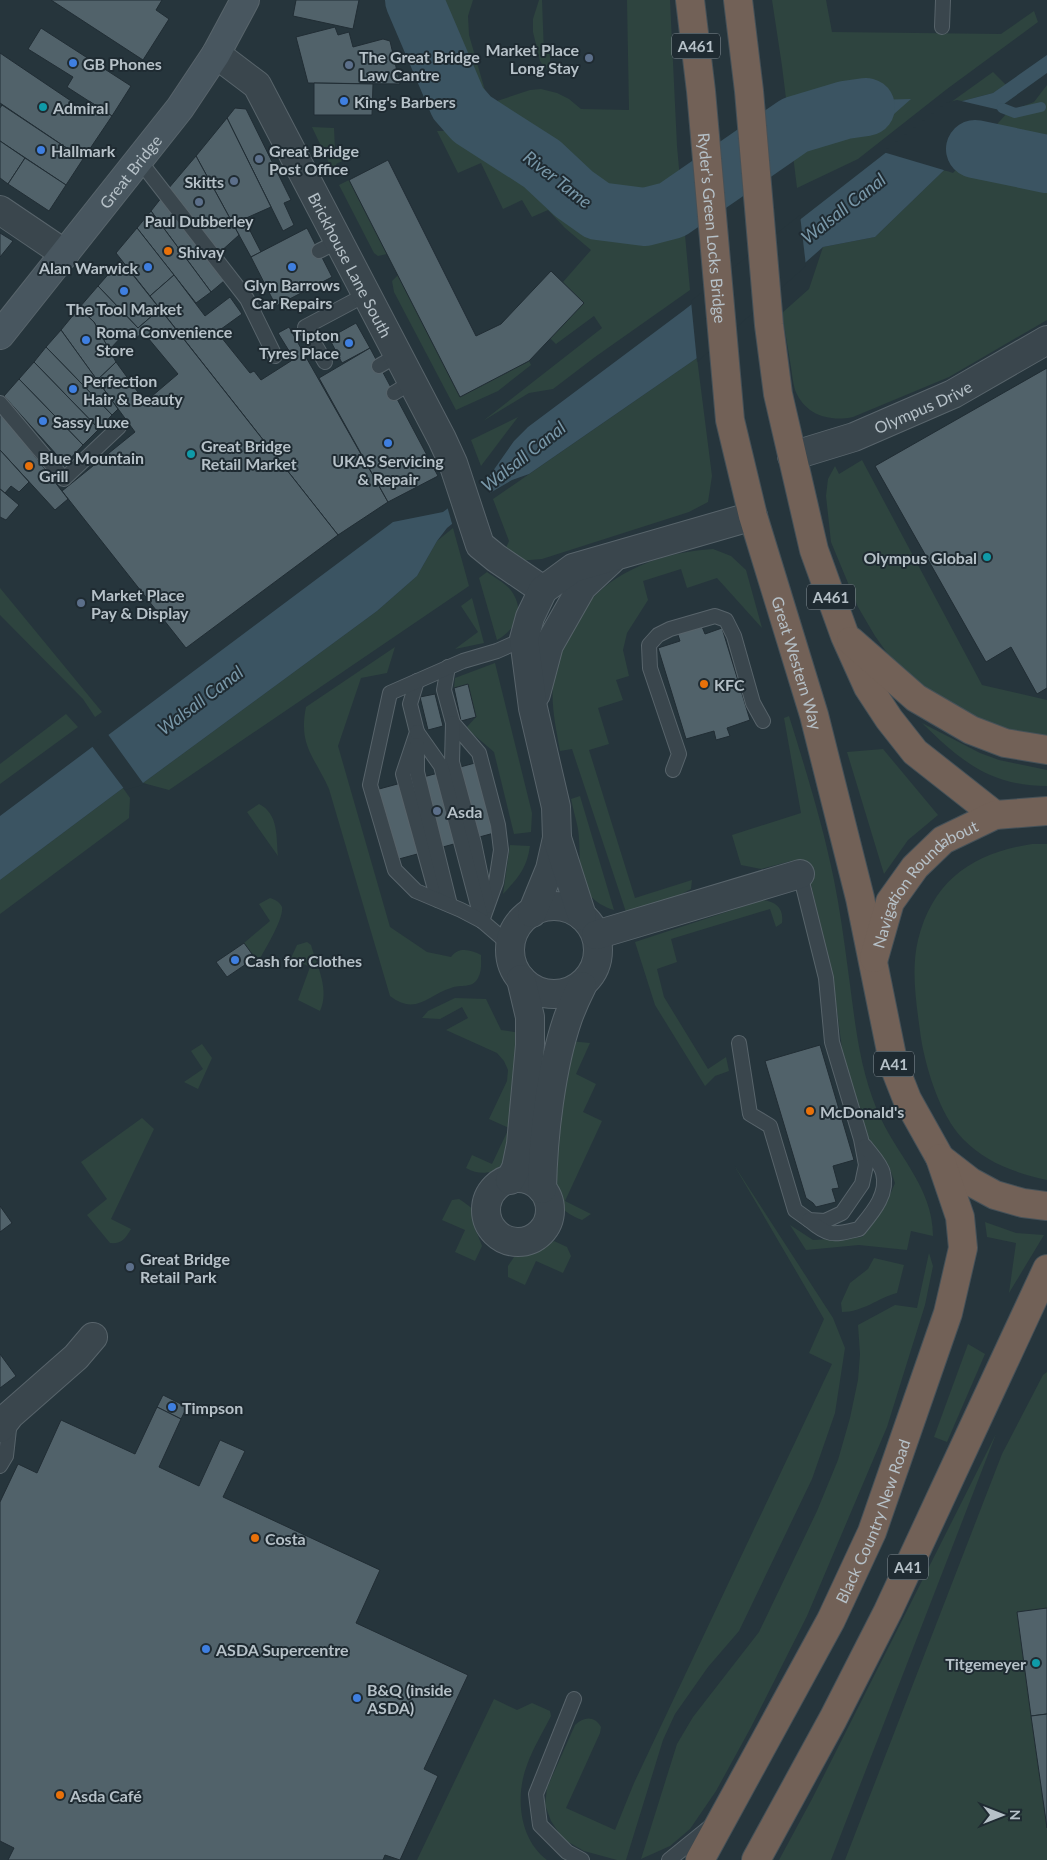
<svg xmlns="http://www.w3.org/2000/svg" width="1047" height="1860" font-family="Lato,sans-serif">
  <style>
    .green { fill: #2e443f }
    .water { fill: #3b5462 }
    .pier { fill: #26353c }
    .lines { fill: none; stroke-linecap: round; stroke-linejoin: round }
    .stream { stroke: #3b5462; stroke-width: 10 }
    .river { stroke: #3b5462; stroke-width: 58 }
    .building { fill: #51626a; stroke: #212d34 }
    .lane-casing { stroke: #58646b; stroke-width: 16 }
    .street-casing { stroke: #58646b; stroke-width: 30 }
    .secondary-casing { stroke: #58646b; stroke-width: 30 }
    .highway-casing { stroke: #455158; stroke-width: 30 }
    .lane { stroke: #3a464d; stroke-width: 14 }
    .street { stroke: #3a464d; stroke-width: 28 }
    .secondary { stroke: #48565f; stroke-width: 28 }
    .highway { stroke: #726157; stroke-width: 28 }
    .service-dot { fill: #5c6f8a; stroke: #1f2b32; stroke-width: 2 }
    .shop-dot { fill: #3f7fe0; stroke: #1f2b32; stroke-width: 2 }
    .culture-dot { fill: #0f9aa8; stroke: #1f2b32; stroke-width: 2 }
    .food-dot { fill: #e8710a; stroke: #1f2b32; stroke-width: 2 }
    .labels { text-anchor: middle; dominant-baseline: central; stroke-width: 4; stroke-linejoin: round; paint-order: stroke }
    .shield { fill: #1f2b32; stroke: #89949b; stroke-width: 1 }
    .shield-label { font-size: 15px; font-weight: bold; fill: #b6c1c8 }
    .poi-label { font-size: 16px; font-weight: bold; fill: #b6c1c8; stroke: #1f2b32; text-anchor: start }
    .street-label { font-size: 16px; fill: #b6c1c8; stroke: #1f2b32 }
    .water-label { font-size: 18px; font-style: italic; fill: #7998a9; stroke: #1f2b32 }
  </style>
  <rect width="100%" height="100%" fill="#26353c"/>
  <g class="green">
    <path d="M391,0h82l-5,16 1,19 17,59 -42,23h-7l1,-32 -30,-68z"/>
    <path d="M539,0h3l2,54h6v11h21l1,5 -5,5 -22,-7 -5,-7 -7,-29v-13z"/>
    <path d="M627,0h43l7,146 13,144 -95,67 -42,32 -24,4 -46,28 119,-93 -8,-12 -38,28 -6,-6 34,-35 -21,-21 28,-32 -26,-22 -17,-18 -16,7 -10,-17 -19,9 -22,-46 -23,10 -21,-42h10l50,-30 33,-11 11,-1 16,4 12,6 12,10 48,1z"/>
    <path d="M772,0h54l6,32 169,2 33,-23 4,11 -91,67 -89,70 -61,29 -15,-122z"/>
    <path d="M993,72l13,13 -13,8 -46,12z"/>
    <path d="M1047,85v235l-98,57 -96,40c-24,5 -48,-2 -58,-27 -2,-7 -3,-16 -4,-23 -3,-18 -6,-36 -9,-54l27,-24 14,-42 52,-10 69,-67 9,3 55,-61 26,-10z"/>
    <path d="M312,127l22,1 1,23h17l1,5 -17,8 5,10 -6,2z"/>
    <path d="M349,180l38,74 -9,2 -4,-3 -35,-68z"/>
    <path d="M398,275l62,122 69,-36 2,4 -33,26 -42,19 -62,-118 -2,-11z"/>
    <path d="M697,358l15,118 -4,26 -19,10 -147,47 -24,2 -13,-11 4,-9 -16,-42z"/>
    <path d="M518,417l-37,49 -10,-26z"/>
    <path d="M862,460l120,225 65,15v43l-37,-6 -100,-58 -20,-22 -15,-21 -17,-29 -27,-65 -5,-46 2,-17 7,-13 4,8z"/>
    <path d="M453,528l16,58 -300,204 -26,-7 234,-172 40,-35 20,-35z"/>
    <path d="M713,549l18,7 15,14 16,58 -45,-50 -30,10 -6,-19 -38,12 5,19 -21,33 -4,17 6,26 -13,4 7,20 -25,8 11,36 -20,6 46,148 57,-18 -1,9 -11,6 -54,17 -54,-163 -12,2c-4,-23 -9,-44 -7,-68 1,-19 9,-33 17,-49 4,-8 8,-17 13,-24 29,-41 83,-58 130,-61z"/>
    <path d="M487,572c7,5 16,10 22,16 17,20 9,40 -12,52l-18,-62z"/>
    <path d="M0,588l102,124 -7,5 -12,-18 -83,-84z"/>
    <path d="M472,598l12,45 -29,6 23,-17 -17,-26z"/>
    <path d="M395,647l-8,26 -26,5 -23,68 52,181 37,25 24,5c8,-11 20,-7 30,-2 0,8 1,16 -3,23 -6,11 -17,6 -27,10 -23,7 -35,28 -61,8l-61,-207c-14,-32 -31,-43 -23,-82z"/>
    <path d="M495,663l37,150 -1,19 -17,2 -20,-82 -28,-24 10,-11 -8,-32 -14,3 1,-10z"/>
    <path d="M66,714l12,13 -78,57v-20z"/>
    <path d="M789,716c17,55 34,109 45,164 6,30 10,60 14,90 7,50 10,93 29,140 18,44 56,76 56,126l-22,-5 -4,19 -48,-5 -53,5 -16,-25 23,15 49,-3c14,-16 25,-34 33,-54l-6,-17 -23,-31 -23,-79 -9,-68 -23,-104 -7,-18 -9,-6 -34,9 -20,-4 -9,-30 69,-22 -17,-95z"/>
    <path d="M922,723l58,30 19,7 48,10v16c-57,0 -86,-25 -125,-63z"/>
    <path d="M883,749l55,66 -30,25 -24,34 -37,-122z"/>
    <path d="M123,788l7,10 -1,20 -129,96v-34z"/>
    <path d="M580,796l34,114c-43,-14 -31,-47 -36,-81 -2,-10 -5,-20 -7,-30z"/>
    <path d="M259,804c20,10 17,33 19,52l-31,-44z"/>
    <path d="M1032,844h15v336c-31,-7 -61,-17 -84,-41 -23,-23 -39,-75 -43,-108 -4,-29 -9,-62 -2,-91 15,-60 55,-87 114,-96z"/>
    <path d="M510,845l20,1c-3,22 -12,32 -27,48z"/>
    <path d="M270,898c4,1 10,4 12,9 2,12 -18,44 -24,55l-14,-19 26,-22 -11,-17z"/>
    <path d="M763,900c13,2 21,8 19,23l-6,4 -6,-18 -99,30 6,23 -20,7 7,28 44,72 18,-12 3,14 -14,5 -10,10 -50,-81 -20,-63z"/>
    <path d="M307,942l4,3c6,21 19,45 9,66l-22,-11 12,-33 -19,-9 6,-13z"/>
    <path d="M455,998l31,1 15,31 20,3 -16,133c-14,7 -24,10 -39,2l6,-13 20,9 17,-36 -20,-9 18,-38 1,-11 -4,-9 -7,-8 -51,-23 22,-12 -6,-11 -22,12 -18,-1 6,-7z"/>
    <path d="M569,1041l21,2 -14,31 20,10 -13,28 19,9 -37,80 26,13 -9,6c-21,-9 -20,-11 -28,-32z"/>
    <path d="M202,1044l10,14 -14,31 -14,-7 19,-13 -12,-18z"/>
    <path d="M142,1118l12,11 -43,90 20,10c-6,10 -9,15 -21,14l-23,-28 20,-16 -26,-37z"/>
    <path d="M734,1165l99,153 12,30 -10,65 -23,66 -73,152 -31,36 -33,47 -12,26 -37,120h-9l-33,-9 -21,-12 -12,-18 -6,-16 2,-17 28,-63c9,-9 20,-9 26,2l-1,6 -34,75 49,22 19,-47 198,-419 -23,-11 15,-34z"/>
    <path d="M459,1199c25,16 10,12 17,32 2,5 4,9 6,15l-7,15 -20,-9 10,-22 -23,-10 10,-20z"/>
    <path d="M985,1222l31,11 28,2 -35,58 7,-50 -29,-6z"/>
    <path d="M554,1241l13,6 4,9 -8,17 -27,-12 -11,24 -17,-8v-11l8,-12 8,-3 11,-1z"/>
    <path d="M929,1253l4,13 -8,39 -38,122 -80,189 -57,113 -34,62 -26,38 -20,17 -29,13 36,-115 16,-27 66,-85 58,-121 21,-51 12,-42 8,-38 2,-26 -2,-29 37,-20 22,3z"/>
    <path d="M874,1258l30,7 -7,28c-19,5 -34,19 -55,19l-1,-9 9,-20 18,-14z"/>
    <path d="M968,1344l17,10 -38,88 -13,-5z"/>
    <path d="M1047,1372v236l-30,4 30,216v32h-202l157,-406 41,-79z"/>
    <path d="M996,1434l-165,426h-52l33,-61z"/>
    <path d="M494,1699l23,11 15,-7 18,8 1,5c-8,16 -18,32 -24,49 -12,31 -8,74 20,95h-130z"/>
  </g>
  <g class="water">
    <path d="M1047,55v18l-43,31 -4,12 -125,121 -52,10 -126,111 -168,116 -17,6 -22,13 -43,35 -10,13 -20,35 -40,35 -234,172 -20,5 -123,92v-64l393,-294 50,-10 45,-34 26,-37 14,-14 155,-116 264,-206 46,-12z"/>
    <path d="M911,99l-34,30 -33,-12 -53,19 -2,-13 55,-19 28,-4z"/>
  </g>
  <g class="pier">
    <path d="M957,100l47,11 -3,6 -54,54 -64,-19 63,-49z"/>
    <path d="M800,215l6,51 -109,96 -6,-61z"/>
    <path d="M485,478l6,17 -38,32 -6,-21z"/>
    <path d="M107,733l36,50 3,1 -21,6 -34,-45z"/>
  </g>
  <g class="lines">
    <path class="stream" d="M1002,108l13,5 26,-6"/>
    <g class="river">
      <path d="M414,0l44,103 14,16 70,45 32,30 24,17 47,6 27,-7 123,-85 50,-15 21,-3"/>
      <path d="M975,149l72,15"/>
    </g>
  </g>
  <g class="building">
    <path d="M51,0h111l-6,10 13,9 -26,41z"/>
    <path d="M296,0h63l-6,29 -60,-13z"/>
    <path d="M335,27l3,8 11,-3 4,15 30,-8 7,2 10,43 -92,-1 -12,-46z"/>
    <path d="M41,28l90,58 -19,30 -45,-29 6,-10 -45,-28z"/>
    <path d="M0,53l83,56 6,-8 23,15 -29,43 -83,-56z"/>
    <path d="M314,83l59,1 -1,31h-58z"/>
    <path d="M2,105l81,54 -17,26 -66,-44v-33z"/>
    <path d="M235,108l11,1 45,91 -7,3 10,22 -11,6 -56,-113z"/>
    <path d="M227,118l44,89 -27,12 17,33 -10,5 -55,-101z"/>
    <path d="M0,141l25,17 -17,26 -8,-6z"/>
    <path d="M196,156l43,79 -20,18 -51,-64z"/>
    <path d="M25,158l41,27 -17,26 -41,-27z"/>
    <path d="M388,160l88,176 25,-12 50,-53 33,32 -55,58 -69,36 -111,-217z"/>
    <path d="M162,197l62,84 -13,11 -60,-81z"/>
    <path d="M151,211l60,81 -15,11 -59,-75z"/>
    <path d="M137,228l37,47 -24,21 -34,-43z"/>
    <path d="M307,228l25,49 -56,29 -25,-49z"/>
    <path d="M0,233l13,8 -13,16z"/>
    <path d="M121,260l39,49 -22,19 -40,-42z"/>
    <path d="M174,275l31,41 25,-19 12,17 -25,18 33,41 4,-2 7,9 33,-21 -16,-26 11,-6 99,175 -50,33 -188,-239z"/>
    <path d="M98,286l40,42 22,-19 178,226 -152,113 -124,-157 73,-59 -38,-52 19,-18 29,40 33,-28 -35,-42 -9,8 -8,-8 -17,18 -15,-28 -15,-14z"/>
    <path d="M79,308l15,14 22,40 -19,18 -36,-50z"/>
    <path d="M356,323l14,25 -28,15 -13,-25z"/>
    <path d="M61,330l57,79 -6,6 -66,-68z"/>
    <path d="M46,347l66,68 -13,14 -65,-67z"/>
    <path d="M370,348l68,128 -50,26 -69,-124z"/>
    <path d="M34,362l65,67 -16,16 -64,-66z"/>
    <path d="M1047,368v320l-10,6 -26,-47 -25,15 -111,-196z"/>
    <path d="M19,379l64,66 -18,19 -61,-68z"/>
    <path d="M0,411l68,88 -13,11 -55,-60z"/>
    <path d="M0,450l29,32 -10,10 -8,-6 -6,7 -5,-4z"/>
    <path d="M0,489l19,16 -13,15 -6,-3z"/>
    <path d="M701,624l4,10 17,-6 28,92 -23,8 3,8 -14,4 -2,-9 -28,8 -28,-91 22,-7 -3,-9z"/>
    <path d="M468,684l8,33 -15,4 -7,-33z"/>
    <path d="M435,694l8,32 -15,4 -8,-33z"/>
    <path d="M486,760l19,70 -117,32 -20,-70z"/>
    <path d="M244,943l11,15 -28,19 -11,-15z"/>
    <path d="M820,1045l34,115 -21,6 6,22 -7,1 4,13 -20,5 -3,-4 -7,-5 -41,-137z"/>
    <path d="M0,1206l12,17 -12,9z"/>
    <path d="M0,1354l16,22 -16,12z"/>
    <path d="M163,1395l24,12 -6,12 -24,-12z"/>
    <path d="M157,1407l24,12 -22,48 40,19 21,-46 25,11 -22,46 157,73 -24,53 112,52 -44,94 14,7 -38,84 -15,-5 -2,5h-375l6,-12 -14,-7v-339l18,-38 19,9 24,-53 74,34z"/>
    <path d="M1047,1608v106l-16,2 -14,-104z"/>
    <path d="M1047,1714v114l-16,-112z"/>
  </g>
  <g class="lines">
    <g class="lane-casing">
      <g id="lane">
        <path d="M942,27l1,-27"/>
        <path d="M139,160l108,139 28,57"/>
        <path d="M319,251l20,-10"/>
        <path d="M325,362l-20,-35 62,-33"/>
        <path d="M379,366l19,-11"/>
        <path d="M394,393l18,-11"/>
        <path d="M0,403l64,76 55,-52"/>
        <path d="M448,667l-4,23 9,33 26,30 19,72 3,25 -5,32 -14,39"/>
        <path d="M417,681l-7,23 7,28 -14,42 35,126"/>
        <path d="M453,723l-1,39 22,81 13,63"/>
        <path d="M417,732l24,34 41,155"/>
        <path d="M417,745v27l33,133"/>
        <path d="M673,770l6,-16 -29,-86 -1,-23 9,-10 12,-6 45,-13 11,4 8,16 19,67 10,18"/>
        <path d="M510,945l-28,-24 -21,-11 -45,-19 -21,-21 -25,-85 20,-92 73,-32 34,-10 27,-12"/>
        <path d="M739,1043l11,71 20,12 25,84 14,10 16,1 17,-8 20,-29 4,-19 -5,-26 -29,-97 -6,-64 -26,-104"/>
        <path d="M809,1220c20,17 24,15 50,9 12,-15 30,-34 24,-56 -2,-9 -12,-19 -18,-27"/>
        <path d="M0,1466l6,-10 4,-36"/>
        <path d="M574,1699l-38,95 4,31 27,27 15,8"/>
        <path d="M669,1860l42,-34"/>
      </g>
    </g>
    <g class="street-casing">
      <g id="street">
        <path id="s1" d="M216,54l41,31 185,354 11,24 27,82 16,13 47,32"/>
        <path d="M0,210l65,44"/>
        <path id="s2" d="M792,456l62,-19 99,-43 94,-54"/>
        <path d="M536,694l13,-49 33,-58 29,-27"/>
        <circle cx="554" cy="950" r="44"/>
        <path d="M532,913l18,-44 7,-31"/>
        <path d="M582,916l-25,-78 -1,-31 -23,-99 -9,-69 6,-22 13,-27 30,-22 180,-52"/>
        <path d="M596,935l204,-61"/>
        <circle cx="518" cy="1210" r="32"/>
        <path d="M510,1180l6,-12 5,-24 9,-99v-28l-9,-38"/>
        <path d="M542,1189c1,-52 9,-122 26,-171 4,-11 9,-22 14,-32"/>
        <path d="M0,1428l10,-13 66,-58 17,-20"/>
      </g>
    </g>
    <g class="secondary-casing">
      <g id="secondary">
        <path id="s3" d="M0,335l180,-227 36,-54 29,-54"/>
      </g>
    </g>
    <g class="highway-casing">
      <g id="highway">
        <path id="s4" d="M690,0l11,91 29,329 23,96 61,199 46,183 34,168 13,33 33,59 31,24 24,13 28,8 24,3"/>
        <path d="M738,0l11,91 20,234 9,69 36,156 31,86 23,51 21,32 26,33 80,63"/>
        <path d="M851,641l65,57 55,32 34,13 42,7"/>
        <path id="s5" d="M874,958l16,-56 25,-35 28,-27 52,-25 52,-4"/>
        <path id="s6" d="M700,1860l131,-240 41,-88 76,-219 15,-65 -3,-31 -20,-59"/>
        <path d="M756,1860l77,-141 55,-108 159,-342"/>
      </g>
    </g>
    <use href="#lane" class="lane"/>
    <use href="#street" class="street"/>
    <use href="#secondary" class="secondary"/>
    <use href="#highway" class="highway"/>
  </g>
  <g class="service-dot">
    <circle cx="589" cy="58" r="5"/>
    <circle cx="349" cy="65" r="5"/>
    <circle cx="259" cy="159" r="5"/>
    <circle cx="234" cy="181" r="5"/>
    <circle cx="199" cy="202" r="5"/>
    <circle cx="81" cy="603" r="5"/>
    <circle cx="437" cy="811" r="5"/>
    <circle cx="130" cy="1267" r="5"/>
  </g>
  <g class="shop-dot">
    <circle cx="73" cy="63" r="5"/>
    <circle cx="344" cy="101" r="5"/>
    <circle cx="41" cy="150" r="5"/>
    <circle cx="148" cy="267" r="5"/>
    <circle cx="292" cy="267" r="5"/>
    <circle cx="124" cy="291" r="5"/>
    <circle cx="86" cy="340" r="5"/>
    <circle cx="349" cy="343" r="5"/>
    <circle cx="73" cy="389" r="5"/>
    <circle cx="43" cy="421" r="5"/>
    <circle cx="388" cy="443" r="5"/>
    <circle cx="235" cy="960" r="5"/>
    <circle cx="172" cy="1407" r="5"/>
    <circle cx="206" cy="1649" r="5"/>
    <circle cx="357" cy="1698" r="5"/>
  </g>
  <g class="culture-dot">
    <circle cx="43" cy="107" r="5"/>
    <circle cx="191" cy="454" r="5"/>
    <circle cx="987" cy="557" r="5"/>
    <circle cx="1036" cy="1663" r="5"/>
  </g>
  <g class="food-dot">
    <circle cx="168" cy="251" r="5"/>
    <circle cx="29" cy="466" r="5"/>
    <circle cx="704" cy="684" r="5"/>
    <circle cx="810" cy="1111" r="5"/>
    <circle cx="255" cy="1538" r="5"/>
    <circle cx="60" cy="1795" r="5"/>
  </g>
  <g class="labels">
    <g class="shield">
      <rect x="672" y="33.5" width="48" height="25" rx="4"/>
      <rect x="807" y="584.5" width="48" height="25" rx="4"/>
      <rect x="874" y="1051.5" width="40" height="25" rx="4"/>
      <rect x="888" y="1554.5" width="40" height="25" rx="4"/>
    </g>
    <g class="shield-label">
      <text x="696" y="46">A461</text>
      <text x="831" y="597">A461</text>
      <text x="894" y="1064">A41</text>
      <text x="908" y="1567">A41</text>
    </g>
    <g class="poi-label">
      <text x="579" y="49" text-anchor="end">Market Place<tspan x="579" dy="18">Long Stay</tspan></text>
      <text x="359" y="56">The Great Bridge<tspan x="359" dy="18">Law Cantre</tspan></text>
      <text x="83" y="63">GB Phones</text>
      <text x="354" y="101">King's Barbers</text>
      <text x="53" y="107">Admiral</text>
      <text x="51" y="150">Hallmark</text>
      <text x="269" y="150">Great Bridge<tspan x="269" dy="18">Post Office</tspan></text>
      <text x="224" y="181" text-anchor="end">Skitts</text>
      <text x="199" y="220" text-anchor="middle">Paul Dubberley</text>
      <text x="178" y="251">Shivay</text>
      <text x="138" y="267" text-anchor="end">Alan Warwick</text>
      <text x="292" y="284" text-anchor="middle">Glyn Barrows<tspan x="292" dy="18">Car Repairs</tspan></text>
      <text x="124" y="308" text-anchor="middle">The Tool Market</text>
      <text x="96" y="331">Roma Convenience<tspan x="96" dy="18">Store</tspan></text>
      <text x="339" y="334" text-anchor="end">Tipton<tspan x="339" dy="18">Tyres Place</tspan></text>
      <text x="83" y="380">Perfection<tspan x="83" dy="18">Hair &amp; Beauty</tspan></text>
      <text x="53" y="421">Sassy Luxe</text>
      <text x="201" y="445">Great Bridge<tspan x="201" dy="18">Retail Market</tspan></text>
      <text x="39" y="457">Blue Mountain<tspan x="39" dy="18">Grill</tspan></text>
      <text x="388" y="460" text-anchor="middle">UKAS Servicing<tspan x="388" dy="18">&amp; Repair</tspan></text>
      <text x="977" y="557" text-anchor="end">Olympus Global</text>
      <text x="91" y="594">Market Place<tspan x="91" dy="18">Pay &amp; Display</tspan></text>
      <text x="714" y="684">KFC</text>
      <text x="447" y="811">Asda</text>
      <text x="245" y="960">Cash for Clothes</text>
      <text x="820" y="1111">McDonald's</text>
      <text x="140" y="1258">Great Bridge<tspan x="140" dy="18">Retail Park</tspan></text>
      <text x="182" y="1407">Timpson</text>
      <text x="265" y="1538">Costa</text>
      <text x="216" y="1649">ASDA Supercentre</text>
      <text x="1026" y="1663" text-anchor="end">Titgemeyer</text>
      <text x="367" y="1689">B&amp;Q (inside<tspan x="367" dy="18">ASDA)</tspan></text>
      <text x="70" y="1795">Asda Café</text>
    </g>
    <g class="street-label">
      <text stroke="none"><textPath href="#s3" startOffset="209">Great Bridge</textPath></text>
      <text stroke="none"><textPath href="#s4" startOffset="229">Ryder's Green Locks Bridge</textPath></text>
      <text stroke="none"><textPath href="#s1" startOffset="254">Brickhouse Lane South</textPath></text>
      <text stroke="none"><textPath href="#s2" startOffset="140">Olympus Drive</textPath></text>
      <text stroke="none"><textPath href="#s4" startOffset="674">Great Western Way</textPath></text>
      <text stroke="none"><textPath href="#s5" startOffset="94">Navigation Roundabout</textPath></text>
      <text stroke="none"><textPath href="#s6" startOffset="381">Black Country New Road</textPath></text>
    </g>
    <g class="water-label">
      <text transform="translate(558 179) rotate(38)">River Tame</text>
      <text transform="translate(843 208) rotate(-38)">Walsall Canal</text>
      <text transform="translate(523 456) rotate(-38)">Walsall Canal</text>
      <text transform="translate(200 700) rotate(-37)">Walsall Canal</text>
    </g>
  </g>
  <g transform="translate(1002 1815) rotate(90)" stroke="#1f2b32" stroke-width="4" paint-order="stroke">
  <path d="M0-4L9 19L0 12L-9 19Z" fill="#b6c1c8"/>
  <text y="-8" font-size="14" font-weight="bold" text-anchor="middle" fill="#b6c1c8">N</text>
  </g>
</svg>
